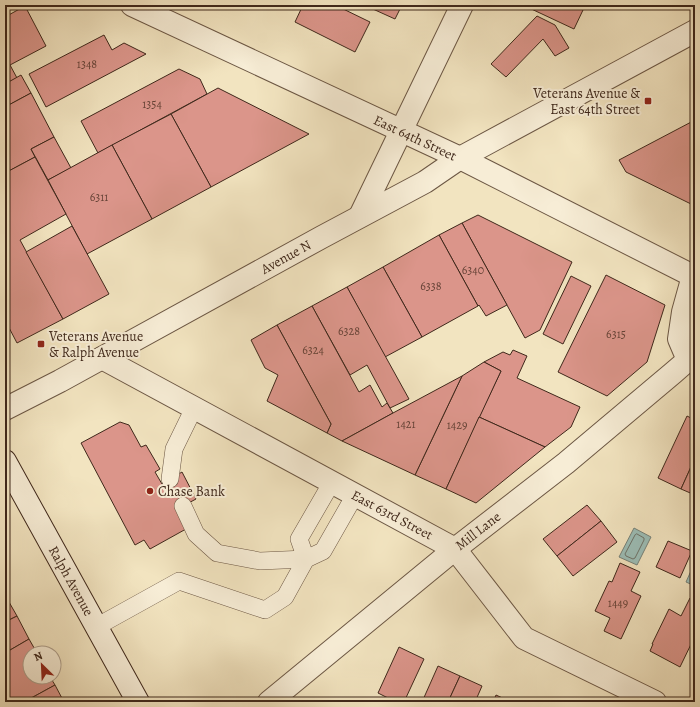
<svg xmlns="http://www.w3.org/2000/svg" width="700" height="707" font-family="Alegreya,serif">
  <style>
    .water { fill: #9cbeb7; stroke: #778279 }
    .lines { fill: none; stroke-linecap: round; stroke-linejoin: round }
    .shore { stroke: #6e7369; stroke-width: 1 }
    .building { fill: #db958a; stroke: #3f281b }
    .service-casing { stroke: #6c5744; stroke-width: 18 }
    .minor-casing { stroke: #6c5744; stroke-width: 24 }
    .secondary-casing { stroke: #3f281b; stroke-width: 24 }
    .service { stroke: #f7edd6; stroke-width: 17 }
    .minor { stroke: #f7edd6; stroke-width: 22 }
    .secondary { stroke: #f7edd6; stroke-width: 22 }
    .poi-dot { fill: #8f2418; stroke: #f7edd6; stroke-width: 1.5 }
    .labels { text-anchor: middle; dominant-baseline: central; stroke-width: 4; stroke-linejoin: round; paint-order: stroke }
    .number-label { font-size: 12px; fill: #664337 }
    .poi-label { font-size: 14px; fill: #3f281b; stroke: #f7edd6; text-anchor: start }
    .street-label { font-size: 14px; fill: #3f281b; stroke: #f7edd6 }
  </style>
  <rect width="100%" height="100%" fill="#f2e4c0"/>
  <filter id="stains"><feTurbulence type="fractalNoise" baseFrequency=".005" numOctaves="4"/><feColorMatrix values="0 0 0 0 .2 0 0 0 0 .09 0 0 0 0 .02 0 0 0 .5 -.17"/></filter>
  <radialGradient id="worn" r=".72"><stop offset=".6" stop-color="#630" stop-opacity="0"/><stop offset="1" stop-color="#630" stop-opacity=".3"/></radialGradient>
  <g class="water">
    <path d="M634,528l17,9 -14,28 -18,-8z"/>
    <path d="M695,562v24l-9,-4z"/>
  </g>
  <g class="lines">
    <path class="shore" d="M637,534l7,4v2l-9,18 -2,1 -7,-3 -1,-2 10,-19z"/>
  </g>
  <g class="building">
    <path d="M303,5h32l35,17 -15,30 -60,-30z"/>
    <path d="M364,5h38l-7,14z"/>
    <path d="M526,5h47l10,5 -9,19 -49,-23z"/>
    <path d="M25,6l21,40 -36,19 7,13 -12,6v-67z"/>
    <path d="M537,16l18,9 14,23 -14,8 -12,-17 -37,38 -15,-13z"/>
    <path d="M104,35l8,15 12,-7 22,11 -100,53 -17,-33z"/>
    <path d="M179,69l21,10 7,15 -109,59 -17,-32z"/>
    <path d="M21,75l10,18 -26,14v-23z"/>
    <path d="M218,88l91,46 -98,53 -40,-73z"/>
    <path d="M31,93l23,44 -23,12 4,8 -30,16v-66z"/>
    <path d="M171,114l40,73 -59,32 -40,-74z"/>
    <path d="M695,120v82l-4,2 -65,-32 -7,-12z"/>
    <path d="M54,137l17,31 -23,12 -17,-31z"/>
    <path d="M112,145l40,74 -65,35 -39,-74z"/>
    <path d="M35,157l31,57 -46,26 43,79 -46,24 -12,-23v-147z"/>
    <path d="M478,215l94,47 -32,68 -15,8 -63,-115z"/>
    <path d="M462,223l45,82 -21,11 -7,-11 -1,1 -39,-71z"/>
    <path d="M72,226l37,68 -46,25 -37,-67z"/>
    <path d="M439,235l39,71 -56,31 -39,-70z"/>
    <path d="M383,267l39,70 -37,20 -38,-70z"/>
    <path d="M606,275l59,30 -18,57 -40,34 -49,-24z"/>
    <path d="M571,276l20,10 -28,58 -20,-10z"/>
    <path d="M347,287l62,112 -19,9 -23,-43 -17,10 -38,-69z"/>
    <path d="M312,306l47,86 11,-7 12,22 5,-4 6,10 -51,28 -15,-8 4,-9 -54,-99z"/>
    <path d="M277,325l54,99 -4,9 -60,-32 11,-26 -13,-7 -14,-28z"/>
    <path d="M513,350l14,6 -10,22 63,29 -9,20 -26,20 -66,-30 22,-46 -17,-9 19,-10 7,3z"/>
    <path d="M484,362l17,9 -55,118 -31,-14 47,-99z"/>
    <path d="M462,376l-47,99 -73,-34 51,-28z"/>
    <path d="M687,416l8,4v38l-14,31 -23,-11z"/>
    <path d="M479,417l66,30 -69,56 -30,-14z"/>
    <path d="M120,422l9,3 12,22 5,-2 14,24 -5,3 7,12 20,-12 14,27 -13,7 3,23 -36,20 -6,-9 -9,5 -54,-102z"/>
    <path d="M695,458v37l-14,-6z"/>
    <path d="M587,505l14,16 -44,35 -14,-17z"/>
    <path d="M601,521l16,21 -44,34 -16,-20z"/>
    <path d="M668,541l24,10 -12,27 -24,-11z"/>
    <path d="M620,563l20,9 -9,19 10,5 -20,43 -17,-8 6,-13 -15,-7 14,-30 3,1z"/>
    <path d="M5,595l12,21 -12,6z"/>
    <path d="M690,598l5,2v36l-15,31 -30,-16 3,-7h-1l17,-35 12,7z"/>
    <path d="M17,616l12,23 -24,14v-31z"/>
    <path d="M29,639l8,14h-7v24h20l5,8 -31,17h-19v-49z"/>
    <path d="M399,647l25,12 -20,43h-8l-18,-9z"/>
    <path d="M438,666l22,10 -12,26h-26z"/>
    <path d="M460,676l22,10 -7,16h-27z"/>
    <path d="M55,685l9,17h-40z"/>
    <path d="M496,695l13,6v1h-16z"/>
  </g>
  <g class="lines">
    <g class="service-casing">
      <g id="service">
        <path d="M170,479l4,-30 20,-41"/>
        <path d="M183,506l13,28 21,19 43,8 46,-2 17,-8 32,-56"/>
        <path d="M96,627l83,-46 86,29 20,-13 21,-38 -7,-20 33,-57"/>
      </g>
    </g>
    <g class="minor-casing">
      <g id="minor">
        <path d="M132,5l328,153 233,118 2,3"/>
        <path d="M360,216l102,-211"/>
        <path d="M102,358l353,191 69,89 131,64"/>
        <path d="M5,409l55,-28 262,-144 103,-55 35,-24 235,-127"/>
        <path d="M269,702l186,-153 111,-86 107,-90 15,-13 -9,-21 4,-27 10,-36"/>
      </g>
    </g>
    <g class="secondary-casing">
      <path id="secondary" d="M5,461l133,241"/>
    </g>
    <use href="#service" class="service"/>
    <use href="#minor" class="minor"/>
    <use href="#secondary" class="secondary"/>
  </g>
  <g class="poi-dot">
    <rect x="644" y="97" width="8" height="8" rx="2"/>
    <rect x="37" y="340" width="8" height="8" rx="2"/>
    <circle cx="150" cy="491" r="4"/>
  </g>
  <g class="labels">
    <g class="number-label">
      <text x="87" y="64">1348</text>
      <text x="152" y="104">1354</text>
      <text x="99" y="197">6311</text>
      <text x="473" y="270">6340</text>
      <text x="431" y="286">6338</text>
      <text x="349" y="331">6328</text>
      <text x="616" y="334">6315</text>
      <text x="313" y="350">6324</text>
      <text x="406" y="424">1421</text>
      <text x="457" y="425">1429</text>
      <text x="618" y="603">1449</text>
    </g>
    <g class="poi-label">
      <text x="640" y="93" text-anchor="end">Veterans Avenue &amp;<tspan x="640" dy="16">East 64th Street</tspan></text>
      <text x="49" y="336">Veterans Avenue<tspan x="49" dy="16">&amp; Ralph Avenue</tspan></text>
      <text x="158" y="491">Chase Bank</text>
    </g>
    <g class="street-label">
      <text transform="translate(415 138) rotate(25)">East 64th Street</text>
      <text transform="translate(286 257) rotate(-29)">Avenue N</text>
      <text transform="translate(392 515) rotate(28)">East 63rd Street</text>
      <text transform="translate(478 531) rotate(-38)">Mill Lane</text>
      <text transform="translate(71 581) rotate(61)">Ralph Avenue</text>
    </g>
  </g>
  <rect width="700" height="707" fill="none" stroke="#f2e4c0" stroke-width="20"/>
  <rect x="6" y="6" width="688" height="695" fill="none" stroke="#3f281b" stroke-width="2"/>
  <rect x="10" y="10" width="680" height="687" fill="none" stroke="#3f281b"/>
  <g transform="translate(42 665) rotate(336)"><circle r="19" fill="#f7edd6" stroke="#ad9e8b"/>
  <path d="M0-3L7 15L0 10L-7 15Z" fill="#8f2418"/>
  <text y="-6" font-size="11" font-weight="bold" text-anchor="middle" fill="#3f281b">N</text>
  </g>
  <rect width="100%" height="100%" filter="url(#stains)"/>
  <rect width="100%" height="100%" fill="url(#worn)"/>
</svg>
